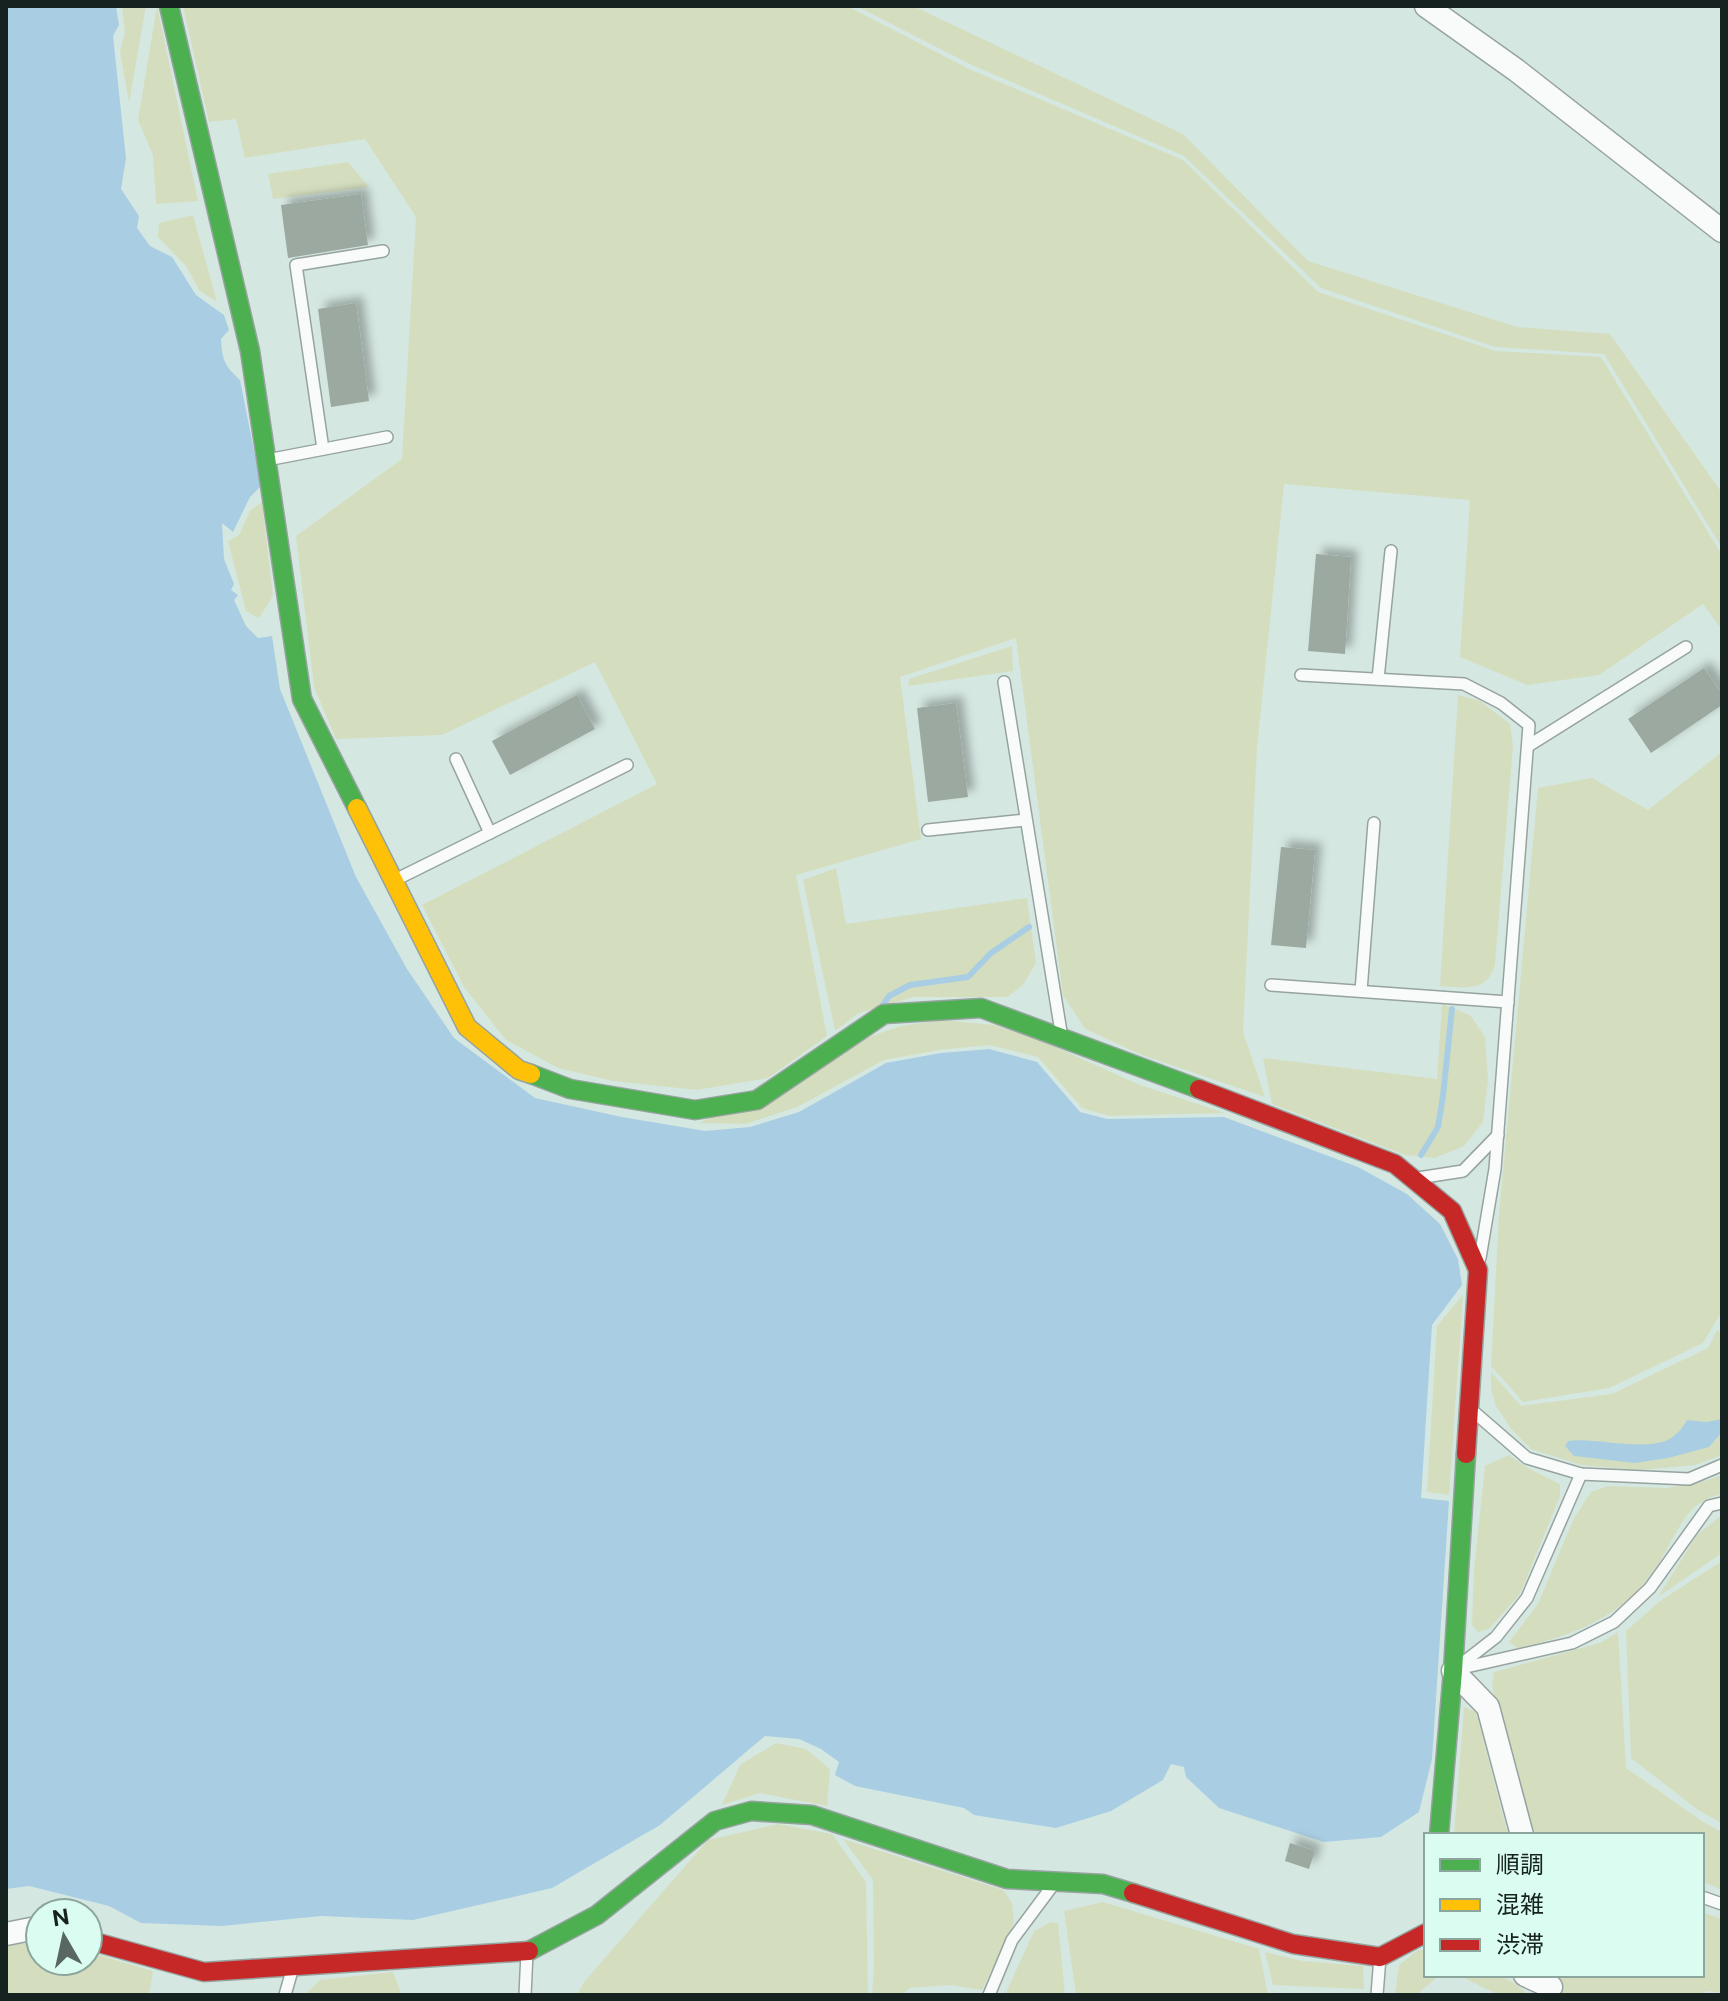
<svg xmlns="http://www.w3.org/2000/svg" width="1728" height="2001" font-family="'Public Sans','Noto Sans JP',sans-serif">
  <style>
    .green { fill: #d4debf }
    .water { fill: #a9cee3 }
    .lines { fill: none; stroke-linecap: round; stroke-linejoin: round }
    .stream { stroke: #a9cee3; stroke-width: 6 }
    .building { fill: #9ba9a0; filter: url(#shadow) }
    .lane-casing { stroke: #96a39f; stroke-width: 14 }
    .street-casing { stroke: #96a39f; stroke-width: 25 }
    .fast-casing { stroke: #96a39f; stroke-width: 21 }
    .slow-casing { stroke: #96a39f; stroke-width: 21 }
    .jam-casing { stroke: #96a39f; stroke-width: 21 }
    .lane { stroke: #f9fbfa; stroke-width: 11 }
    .street { stroke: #f9fbfa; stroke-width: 22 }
    .fast { stroke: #4caf50; stroke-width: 18 }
    .slow { stroke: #ffc107; stroke-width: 18 }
    .jam { stroke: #c62828; stroke-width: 18 }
  </style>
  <defs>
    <filter id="shadow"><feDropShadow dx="7" dy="-7" stdDeviation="4" flood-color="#0004"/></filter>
  </defs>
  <rect width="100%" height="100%" fill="#d5e7e1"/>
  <g class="green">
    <path d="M122,6h24l-17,97 -9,-52 5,-18z"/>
    <path d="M157,6l41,195 -42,3 -3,-49 -15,-35z"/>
    <path d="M183,6h664l122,63 214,91 135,132 178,59 105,6 121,198v75l-19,-26 -104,71 -72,10 -67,-28 10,-157 -186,-16 -27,264 -14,284 22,65 -123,-42 -57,-26 -22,-34 -47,-357 -116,39 21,162 -125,36 31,161 -59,42 -71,12 -84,-9 -55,-13 -52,-28 -42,-53 -42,-82 235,-121 -62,-122 -153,73 -106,4 -22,-52 -18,-151 106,-77 14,-242 -51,-78 -120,19 -9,-39 -27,3z"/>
    <path d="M856,6h57l270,128 125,127 209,66 93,7 112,159v55l-118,-194 -109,-7 -174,-59 -137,-132 -212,-91z"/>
    <path d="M348,162l21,25 -96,12 -5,-25z"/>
    <path d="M193,215l24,87 -18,-12 -13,-24 -28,-29 1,-14z"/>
    <path d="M262,502l11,94 -14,22 -13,-7 -18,-70 11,-6 11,-24z"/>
    <path d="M1012,646l1,25 -105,15 1,-7z"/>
    <path d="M1458,695l22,6 30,23 3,22 -18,218c-6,28 -31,24 -55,22z"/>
    <path d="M1722,752v559l-19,32 -94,45 -86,14 -32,-36 8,-151 39,-427 54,-10 56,32z"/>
    <path d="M836,868l10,56 181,-26 9,65 -13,22 -16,12h-93l-55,16 -24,18 -32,-151z"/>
    <path d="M1442,1004l28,11 15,22 3,43 -5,42 -19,24 -29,12 -30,-3 -133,-51 -9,-46 174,21z"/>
    <path d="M943,1020l51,5 48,16 98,44 85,28 -116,3 -27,-8 -44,-51 -49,-12 -50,5 -55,10 -87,47 -52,17 -46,-1 173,-87 29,-10z"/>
    <path d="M1463,1295l-14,200 -22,-3 10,-166z"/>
    <path d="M1717,1330l5,3v122l-27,10 -55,5 -59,-5 -50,-16 -19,-19 -16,-24 -5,-16v-18l30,34 91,-12 96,-46z"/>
    <path d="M1509,1455l19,13 32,16v12l-40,98 -31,35 -11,3 -6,-7 2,-55 11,-104z"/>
    <path d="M1722,1475v19c-38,6 -48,48 -67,75 -8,12 -27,32 -39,40 -29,21 -63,30 -97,40l-10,-7 29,-38 35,-84 18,-28 17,-6 59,2 38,-7z"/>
    <path d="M1722,1515v38l-64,44 39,-62z"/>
    <path d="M1722,1561v262l-24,-13 -67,-52 -5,-127 34,-30z"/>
    <path d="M1618,1632l8,136 76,53 20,11v58l-20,-9v-46h-164l-7,-7 -39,-141 2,-15 106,-29z"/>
    <path d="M1464,1707l12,5 32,123h-54z"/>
    <path d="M776,1743l30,6 24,20 -3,37 -67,-13 -38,12 18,-40z"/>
    <path d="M778,1824l54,10 34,48 2,113h-291l7,-13 124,-142z"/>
    <path d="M843,1839l160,51 9,13 2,20 -32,67 -32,-5 -40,3 -9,7h-29l2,-26 -1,-89z"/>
    <path d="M1103,1902l156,47 9,46h-192l-12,-84z"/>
    <path d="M1702,1912l20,7v74l-14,-2 -9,4h-135l-8,-20h146z"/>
    <path d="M1051,1922l7,1 7,72h-60l29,-64z"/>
    <path d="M6,1944h34v17h48v-9l65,19 -4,24h-143z"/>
    <path d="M1418,1950h8v25h14l-24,20h-21l4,-30z"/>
    <path d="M1265,1952l38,9 60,5 1,23 -91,-4z"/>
    <path d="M393,1972l9,23h-98l16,-15z"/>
    <path d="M1458,1975c32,0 45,-5 70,20h-29z"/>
  </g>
  <g class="water">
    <path d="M6,6h110l3,19 -6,11 13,122 -5,31 18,27 -2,12 13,18 22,11 24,38 28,20 5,15 -8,9c1,21 4,27 19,41l21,106 -11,11 -17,35 -11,-9 2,36 10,25 -3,6 7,5 -4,5 12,26 12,12 14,-2 8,53 76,188 51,92 47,69 81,60 87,19 83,14 45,-4 49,-15 87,-49 55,-10 48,-4 48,13 43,50 27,7 117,-2 134,50 49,27 33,30 18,35 4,26 -30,40 -11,173 28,3 -17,258 -13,53 -38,25 -57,5 -105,-34 -33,-31 -2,-10 -13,-3 -8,16 -52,31 -55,17 -82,-13 -10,-7 -109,-22 -20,-11 4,-13 -18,-13 -22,-10 -34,-3 -105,89 -108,63 -139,32 -92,-4 -99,10 -81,-3 -32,-17 -80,-20 -23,3z"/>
    <path d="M1722,1419v13l-13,15 -41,11 -33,5 -61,-7 -9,-10 3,-5c27,-5 86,14 107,-6 5,-4 9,-10 12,-15l20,2z"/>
  </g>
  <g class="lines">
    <g class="stream">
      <path d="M883,1005l6,-9 21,-11 58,-8 23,-24 38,-26"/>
      <path d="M1421,1155l17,-28 5,-31 9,-87"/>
    </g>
  </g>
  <g class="building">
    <path d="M361,194l7,51 -80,13 -7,-53z"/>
    <path d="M356,303l13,98 -38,6 -13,-98z"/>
    <path d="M1316,554l35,3 -6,97 -37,-3z"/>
    <path d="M1704,668l18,26v11l-71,48 -23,-34z"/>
    <path d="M577,695l18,34 -85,46 -18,-34z"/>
    <path d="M956,703l12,94 -40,5 -11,-94z"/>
    <path d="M1281,847l34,3 -9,98 -35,-3z"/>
    <path d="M1290,1843l25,8 -6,18 -24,-8z"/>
  </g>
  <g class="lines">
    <g class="lane-casing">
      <g id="lane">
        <path d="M323,449l-27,-184 87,-14"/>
        <path d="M267,460l120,-23"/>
        <path d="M1301,675l163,9 37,19 28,22 -34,444 -15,89"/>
        <path d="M1378,679l13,-128"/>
        <path d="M1004,682l57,350"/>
        <path d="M1528,746l158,-99"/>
        <path d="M456,759l34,74"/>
        <path d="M928,830l98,-10"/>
        <path d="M393,881l234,-116"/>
        <path d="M1271,985l237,17"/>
        <path d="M1361,991l13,-168"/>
        <path d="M1418,1178l45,-7 35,-36"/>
        <path d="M1474,1412l53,46 54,16 108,5 33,-14"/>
        <path d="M1460,1665l36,-28 31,-39 54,-124"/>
        <path d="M1453,1670l119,-27 42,-21 36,-34 59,-82 13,-3"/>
        <path d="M1702,1897l20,7"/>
        <path d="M285,1995l8,-28"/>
        <path d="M525,1995l2,-42"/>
        <path d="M989,1995l23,-55 41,-55"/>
        <path d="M1377,1995l3,-38"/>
      </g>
    </g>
    <g class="street-casing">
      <g id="street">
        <path d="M1426,6l90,64 206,161"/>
        <path d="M1453,1671l35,36 34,128"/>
        <path d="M6,1934l25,-5 9,1"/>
        <path d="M1525,1975l26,12"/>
      </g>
    </g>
    <g class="fast-casing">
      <g id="fast">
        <path d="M169,6l81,345 52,348 55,109"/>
        <path d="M531,1074l39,15 125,21 62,-10 127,-86 97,-6 218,81"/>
        <path d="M1439,1835l14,-164 13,-217"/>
        <path d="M529,1951l68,-36 118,-94 36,-10 61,4 195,64 96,5 30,9"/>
      </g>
    </g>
    <g class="slow-casing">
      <path id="slow" d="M357,808l110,219 52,43 12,4"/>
    </g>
    <g class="jam-casing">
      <g id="jam">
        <path d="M1199,1089l196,75 57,47 26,59 -12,184"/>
        <path d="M1133,1893l160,51 87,13 46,-24"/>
        <path d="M88,1940l116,32 325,-21"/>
      </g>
    </g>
    <use href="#lane" class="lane"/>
    <use href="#street" class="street"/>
    <use href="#fast" class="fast"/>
    <use href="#slow" class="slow"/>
    <use href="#jam" class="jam"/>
  </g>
  <rect width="1728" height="2001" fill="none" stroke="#16221f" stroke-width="16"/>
  <rect x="1424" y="1833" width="280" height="144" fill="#dafcf1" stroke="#8ca59d" stroke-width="2"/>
  <rect x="1440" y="1859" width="40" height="12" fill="#4caf50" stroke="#8ca59d" stroke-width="2"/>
  <text x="1496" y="1873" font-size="24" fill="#16221f">順調</text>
  <rect x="1440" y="1899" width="40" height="12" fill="#ffc107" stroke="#8ca59d" stroke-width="2"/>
  <text x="1496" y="1913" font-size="24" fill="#16221f">混雑</text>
  <rect x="1440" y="1939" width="40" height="12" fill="#c62828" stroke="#8ca59d" stroke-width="2"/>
  <text x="1496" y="1953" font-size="24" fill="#16221f">渋滞</text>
  <g transform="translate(64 1937) rotate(351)"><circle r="38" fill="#dafcf1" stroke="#8ca59d" stroke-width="2"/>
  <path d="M0-6L14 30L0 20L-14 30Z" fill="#596763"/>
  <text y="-12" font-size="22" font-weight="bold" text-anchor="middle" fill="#16221f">N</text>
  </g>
</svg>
